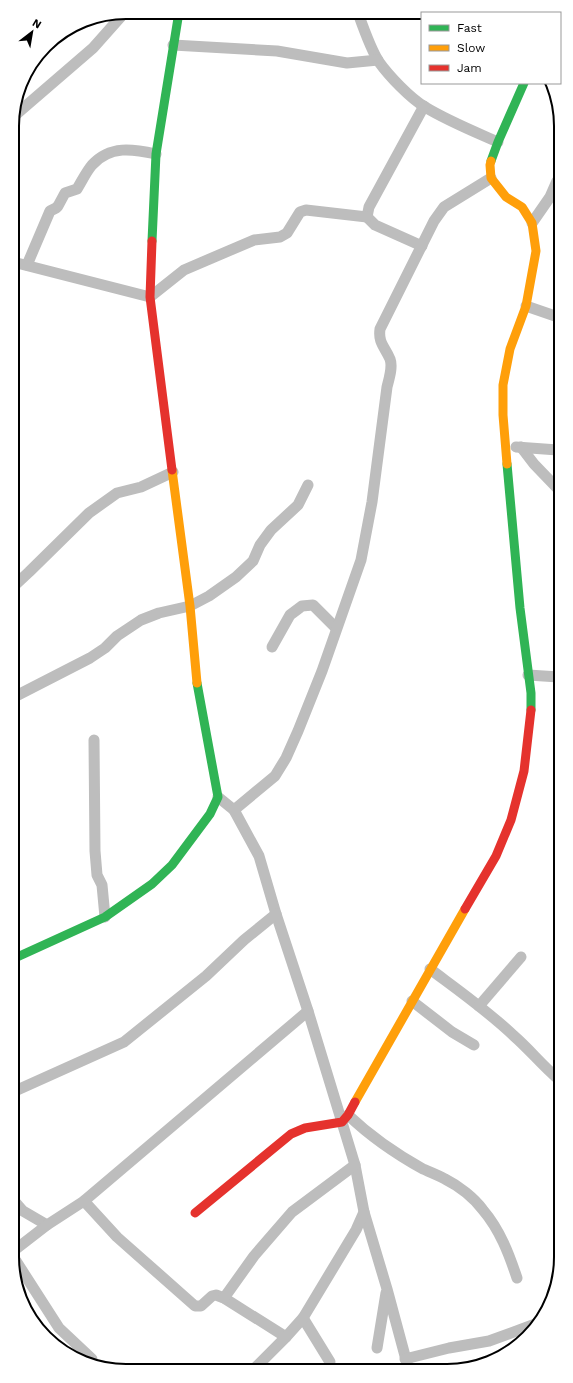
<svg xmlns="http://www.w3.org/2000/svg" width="573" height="1383" font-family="'Work Sans',sans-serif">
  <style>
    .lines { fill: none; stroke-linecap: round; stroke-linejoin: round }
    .street { stroke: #bdbdbd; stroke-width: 11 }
    .fast { stroke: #30b455; stroke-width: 9 }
    .slow { stroke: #ff9f0a; stroke-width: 9 }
    .jam { stroke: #e5322d; stroke-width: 9 }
    .rim { fill: none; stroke: #000; stroke-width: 2 }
  </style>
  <rect width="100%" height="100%" fill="#fff"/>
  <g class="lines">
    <g class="street">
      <path d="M358,13c5,14 13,37 21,49 10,14 31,36 46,45 23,14 48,24 73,35"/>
      <path d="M173,45l104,6 70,12 31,-3"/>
      <path d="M13,117l80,-69 32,-36"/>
      <path d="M532,223l18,-26 7,-16"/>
      <path d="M422,246l-47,-21 -8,-8 2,-10 55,-101"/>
      <path d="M13,262l137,35 34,-27 70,-30 26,-3 7,-4 13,-21 6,-2 61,7"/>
      <path d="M27,265l23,-54 6,-3 2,-2 7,-13 12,-4c5,-8 9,-17 15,-24 18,-20 41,-16 64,-11"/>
      <path d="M526,306l32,11"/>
      <path d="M516,447l42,3"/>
      <path d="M521,447l13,17 24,25"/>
      <path d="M14,586l15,-14 60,-59 28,-20 24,-6 32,-15"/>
      <path d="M272,647l18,-32 12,-9 11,-1 23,23"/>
      <path d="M528,675l31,2"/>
      <path d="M14,697l76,-39 15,-10 12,-12 24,-16 18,-7 31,-7 19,-10 27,-19 17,-16 7,-16 11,-15 27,-25 10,-20"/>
      <path d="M94,740l1,111 2,24 5,10 3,32"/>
      <path d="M218,797l16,13 25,46 17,58 32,97 47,154 9,47 23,77 21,78"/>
      <path d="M234,810l41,-34 11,-18 12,-27 24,-60 39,-111 11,-58 15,-115c2,-8 6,-20 3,-28 -5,-12 -12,-16 -10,-30l54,-108 10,-14 47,-29"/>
      <path d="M430,969c28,21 58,42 84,67 15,13 27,28 42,41"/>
      <path d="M412,1001l40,31 22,13"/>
      <path d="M479,1006l42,-49"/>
      <path d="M15,1091l109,-49 82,-66 38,-36 32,-26"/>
      <path d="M348,1115c22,21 48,39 75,54 7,3 15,6 22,10 14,7 29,19 38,31 17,20 26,44 34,68"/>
      <path d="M84,1201l33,36 78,69h6l11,-10 4,-1 8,3 62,39"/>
      <path d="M16,1203l7,8 24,14"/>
      <path d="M16,1249l31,-24 37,-24 224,-190"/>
      <path d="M16,1261l43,67 33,31"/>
      <path d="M224,1298l30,-42 38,-44 63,-47"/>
      <path d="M303,1318l27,44"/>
      <path d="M377,1348l9,-55"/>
      <path d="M405,1359l44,-11 40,-7 49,-18"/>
      <path d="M255,1368l31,-31 17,-19 53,-88 8,-18"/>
    </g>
    <g class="fast">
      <path d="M491,161l7,-19 26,-59"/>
      <path d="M152,241l4,-87 23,-142"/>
      <path d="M507,464l13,144 11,85v17"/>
      <path d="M15,958l90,-41 47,-33 20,-19 38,-51 8,-17 -21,-114"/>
    </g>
    <g class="slow">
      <path d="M491,161l-1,4 1,13 15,19 16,10 10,16 4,28 -10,55 -16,43 -7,36v30l4,49"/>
      <path d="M172,470l18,136 7,77"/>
      <path d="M355,1102l110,-193"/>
    </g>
    <g class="jam">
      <path d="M152,241l-2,56 22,173"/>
      <path d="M465,909l31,-53 15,-36 13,-49 7,-61"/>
      <path d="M195,1213l96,-79 14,-6 37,-6 6,-7 7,-13"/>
    </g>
  </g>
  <path d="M0 0H573V1383H0ZM126 19H447A107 107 0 0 1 554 126V1257A107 107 0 0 1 447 1364H126A107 107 0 0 1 19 1257V126A107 107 0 0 1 126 19Z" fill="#fff" fill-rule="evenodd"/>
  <path class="rim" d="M126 19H447A107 107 0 0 1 554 126V1257A107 107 0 0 1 447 1364H126A107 107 0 0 1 19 1257V126A107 107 0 0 1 126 19Z"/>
  <rect x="421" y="12" width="140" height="72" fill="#ffffff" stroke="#999999"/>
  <rect x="429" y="25" width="20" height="6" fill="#30b455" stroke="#999999"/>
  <text x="457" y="32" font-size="12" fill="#000000">Fast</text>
  <rect x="429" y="45" width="20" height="6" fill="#ff9f0a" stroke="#999999"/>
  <text x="457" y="52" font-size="12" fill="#000000">Slow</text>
  <rect x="429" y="65" width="20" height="6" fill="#e5322d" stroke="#999999"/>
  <text x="457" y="72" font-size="12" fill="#000000">Jam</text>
  <g transform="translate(32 32) rotate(31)" stroke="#ffffff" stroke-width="3" paint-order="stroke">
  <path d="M0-3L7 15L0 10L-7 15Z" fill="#000000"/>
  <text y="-6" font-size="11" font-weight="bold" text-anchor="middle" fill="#000000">N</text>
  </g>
</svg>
